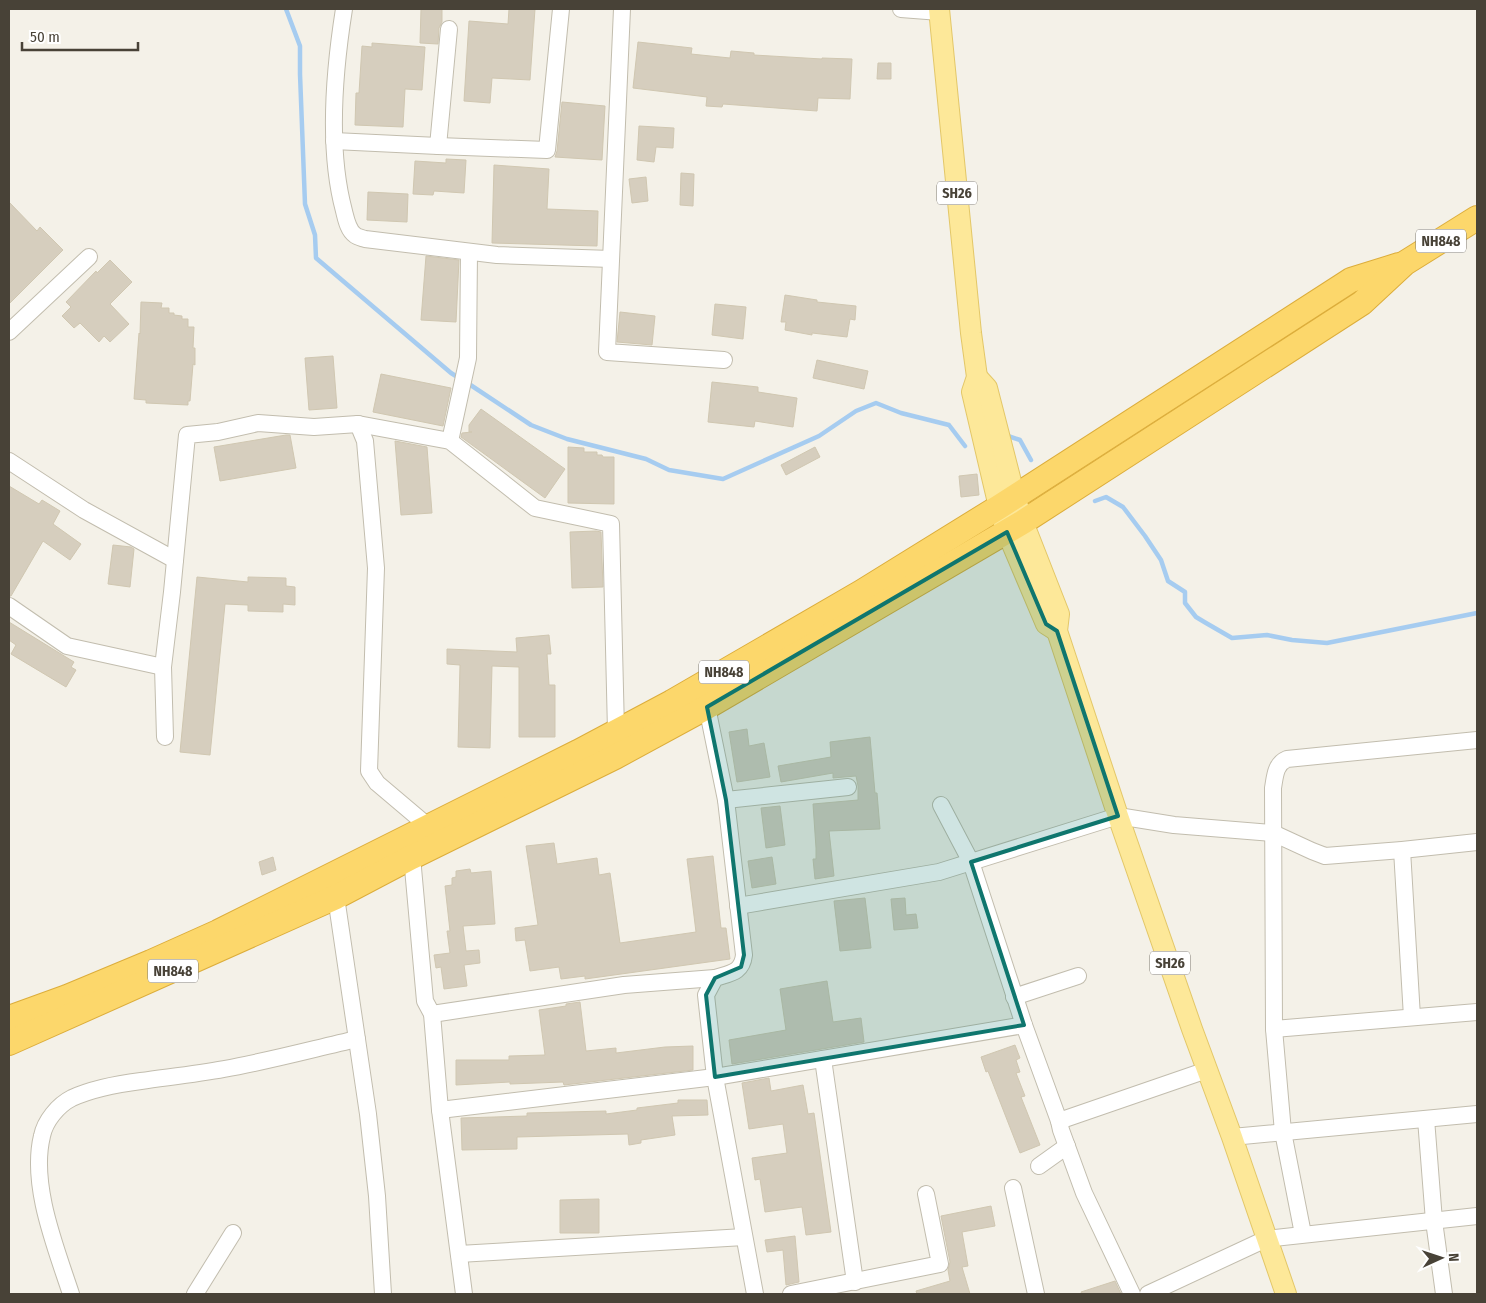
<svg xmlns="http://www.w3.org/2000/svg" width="1486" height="1303" font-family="'Fira Sans Condensed',sans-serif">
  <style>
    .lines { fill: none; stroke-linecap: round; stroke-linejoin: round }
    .stream { stroke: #a6ccf0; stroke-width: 4.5 }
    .building { fill: #d6cebe; stroke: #d0c7b1 }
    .minor-casing { stroke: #c2bdae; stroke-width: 18 }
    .major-casing { stroke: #e3c768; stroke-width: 22 }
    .highway-casing { stroke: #dcad3b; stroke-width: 26 }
    .minor { stroke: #fff; stroke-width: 16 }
    .major { stroke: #fde899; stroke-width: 20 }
    .highway { stroke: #fcd76b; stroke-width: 24 }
    .marked { fill: #0f766e; fill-opacity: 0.2; stroke: #0f766e; stroke-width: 4; stroke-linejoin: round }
    .labels { text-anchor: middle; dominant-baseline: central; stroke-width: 4; stroke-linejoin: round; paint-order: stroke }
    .shield { fill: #fff; stroke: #7f7b73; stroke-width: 1 }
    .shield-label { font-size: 14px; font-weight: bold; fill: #484237 }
  </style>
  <rect width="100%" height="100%" fill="#f4f1e8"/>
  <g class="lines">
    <g class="stream">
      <path d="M286,9l14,37v28l5,130 10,31 1,23 135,115 8,5"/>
      <path d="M466,382l65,43 36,14 79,20 23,11 54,9 96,-43 37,-25 20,-8 25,10 48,12 16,21"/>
      <path d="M1005,435l15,5 11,20"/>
      <path d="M1095,501l11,-4 17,10 22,29 16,24 7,21 17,11v11l11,14 10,6 26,15 35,-3 25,5 35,3 150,-30"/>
    </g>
  </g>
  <g class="building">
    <path d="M421,9h21v13l-3,6 -1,16 -18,-1z"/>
    <path d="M509,9h26l-5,71 -38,-2 -2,25 -26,-2 5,-80 39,3z"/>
    <path d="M638,42l54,6 -1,6 39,4 1,-7 23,2v2l68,4v-1l30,1 -2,40 -32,-1 -1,13 -94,-7 -1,3 -16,-1 1,-9 -74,-9z"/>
    <path d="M372,43l53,4 -3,43 -17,-1 -2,38 -48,-2 1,-32h3l3,-47 10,1z"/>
    <path d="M878,63h13v16h-14z"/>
    <path d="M562,102l43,4 -3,54 -47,-3 2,-6z"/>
    <path d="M639,126l35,2 -1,20 -17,-1 -2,15 -17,-2z"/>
    <path d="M446,159l20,1 -2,33 -30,-2 -1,4 -20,-1 2,-33 31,2z"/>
    <path d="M494,165l55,4 -2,40 51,2 -1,35 -105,-3z"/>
    <path d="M681,173l13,1 -1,32 -13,-1z"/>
    <path d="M646,177l2,24 -16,2 -3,-24z"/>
    <path d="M368,192l40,2 -1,28 -40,-2z"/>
    <path d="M9,202l28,29 3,-4 23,23 -54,54z"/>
    <path d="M426,256l33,4 -3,62 -35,-2z"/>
    <path d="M110,260l22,22 -22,22 19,20 -19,18 -6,-6 -5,6 -19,-19 -6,5 -12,-12 9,-9 -5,-5 30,-31 1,2z"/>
    <path d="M785,295l32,5v2l39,4 -1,14 -5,-1 -3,18 -35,-4v2l-27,-5 1,-8h-5z"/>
    <path d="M141,302l21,1 -1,5h8v5h5v2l8,1v3h6v8h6l-1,21h2v17l-2,-1 -3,37h-2v4l-42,-2v-3l-12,-1 5,-66 1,1z"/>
    <path d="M715,304l31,3 -3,32 -31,-4z"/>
    <path d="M620,312l35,4 -3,29 -35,-3z"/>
    <path d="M333,356l4,52 -28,2 -4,-52z"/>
    <path d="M817,360l51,11 -4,18 -51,-11z"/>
    <path d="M381,374l70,14 -8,38 -70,-14z"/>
    <path d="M712,382l46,5v5l39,6 -4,29 -38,-6 -1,6 -46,-5z"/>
    <path d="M481,409l84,60 -20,29 -84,-61 1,-4 10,-1h-3v-7z"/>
    <path d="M286,435h4l6,33 -76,13 -6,-34z"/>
    <path d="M395,441l32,6 5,66 -31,2z"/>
    <path d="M568,447l16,1v4h13v3h5l1,2h11v47l-46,-1z"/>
    <path d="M815,447l5,10 -34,18 -5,-10z"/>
    <path d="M977,474l2,21 -18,2 -2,-21z"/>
    <path d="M9,486l30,18 3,-4 18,11 -7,13 28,20 -11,16 -27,-19 -32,55h-2z"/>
    <path d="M596,531l5,1 2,55 -31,1 -2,-56z"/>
    <path d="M113,545l18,2 3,2 -4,38 -22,-3z"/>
    <path d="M197,577l51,5v-5l38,1v8l9,1v18l-12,-1v8l-35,-1v-6l-23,-1 -15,151 -30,-3z"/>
    <path d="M9,622l65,40 -3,5 5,3 -10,17 -55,-33 5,-9 -7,-5z"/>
    <path d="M549,635l2,19h-4l2,31h6v52h-36v-70l-27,-1 -2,82 -32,-1 2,-82 -13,-1v-15l70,3 -1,-14z"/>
    <path d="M747,729l2,17 15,-3 6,34 -33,5 -8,-50z"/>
    <path d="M870,737l5,56h2l3,36 -51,2 5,45 -19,3 -2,-20h3v-11l-3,-44 45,-4v-14l-2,-10 -23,2v-5l-52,9 -3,-16 53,-9 -1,-15z"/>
    <path d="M780,806l5,39 -19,3 -5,-40z"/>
    <path d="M554,843l3,21 40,-6 2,17 11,-2 10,70 76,-11 -9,-73 26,-3 8,72h5l4,31 -145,20v-3l-24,3 -2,-12 -29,4 -5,-31 -9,1 -1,-13 23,-3 -12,-79z"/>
    <path d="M273,857l3,13 -14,5 -3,-13z"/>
    <path d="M772,857l4,27 -24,4 -4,-27z"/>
    <path d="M470,869l1,4 20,-2 4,53 -32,2 3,25 13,-1 1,13 -16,2 3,21 -23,3 -3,-22 -5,1 -2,-13 16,-2 -3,-22h3l-5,-45 7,-1v-7l4,-1v-6z"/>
    <path d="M865,898l6,50 -31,3 -6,-50z"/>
    <path d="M905,898l1,17 10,-1 2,14 -24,2 -3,-31z"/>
    <path d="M827,981l6,41 28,-4 3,24 -132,22 -3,-24 57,-10 -6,-41z"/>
    <path d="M580,1002l6,49 30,-3v5l49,-6 28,-1v24l-129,15 -1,-3 -53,2v-2l-54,3v-25h53v-4l36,-1 -6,-45 27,-4v-2z"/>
    <path d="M1015,1045l5,13 -4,2 4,12 -4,1 9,23 -4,1 19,48 -20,8 -32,-82 -2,1 -5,-15z"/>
    <path d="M769,1078l2,13 32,-6 5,29 6,-1 17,119 -25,3 -4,-28 -37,5 -5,-33 -5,1 -3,-22 35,-5 -4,-29 -34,5 -7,-46z"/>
    <path d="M678,1100h29l1,15 -36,1 3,19 -34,5v3l-12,2 -1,-11 -111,3v12l-55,1 -1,-32 66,-2v-3l79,-2v3l31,-4v-2l41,-5z"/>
    <path d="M599,1199v34h-39v-33z"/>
    <path d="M991,1206l4,20 -33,6 6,34 -6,1 8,27h-53l-1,-3 34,-10 -2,-11 2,-8 -9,-46z"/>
    <path d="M795,1236l4,46 -13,3 -3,-35 -16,2 -2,-12z"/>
    <path d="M1115,1281l6,13h-39l-1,-2z"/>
  </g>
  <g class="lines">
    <g class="minor-casing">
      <g id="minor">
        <path d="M344,9c-10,63 -17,139 0,202 2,8 4,19 11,24 2,2 7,3 10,4l132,16 114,4"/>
        <path d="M622,9l-15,343 117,8"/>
        <path d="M901,9l39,3"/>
        <path d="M334,141l104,5 109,4 14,-141"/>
        <path d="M438,146l11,-117"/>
        <path d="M9,332l80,-75"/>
        <path d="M358,424l92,17 85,67 76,16 5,207"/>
        <path d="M450,441l18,-83 1,-106"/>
        <path d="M9,461l75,49 91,50"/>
        <path d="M9,606l58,40 96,21"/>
        <path d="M703,699l4,8 19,93 18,155c-2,18 -14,18 -29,23l-9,17 9,82 40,217"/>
        <path d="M165,737l-2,-70 9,-75 15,-157 31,-3 40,-9 56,4 44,-3 7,17 11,127 -7,203 8,12 52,44"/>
        <path d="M726,800l122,-13"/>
        <path d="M941,805l30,57 53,163 35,96 2,9 23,63 48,101"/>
        <path d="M1402,850l10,167"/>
        <path d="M412,857l13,144 7,13 8,96 275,-33 309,-52"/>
        <path d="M332,888l4,9 32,217 9,82 6,98"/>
        <path d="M738,906l201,-34 179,-56 56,9 99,8 39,18 13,5 77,-6 75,-8"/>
        <path d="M1014,997l64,-21"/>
        <path d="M432,1014l192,-29 91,-7"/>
        <path d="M1274,1029l203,-17"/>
        <path d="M823,1059l32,223"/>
        <path d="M440,1110l24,184"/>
        <path d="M1426,1119l8,102 10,73"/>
        <path d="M1059,1121l148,-51"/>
        <path d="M1232,1137l245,-23"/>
        <path d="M1039,1166l28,-20"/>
        <path d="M1013,1188l23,106"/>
        <path d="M1303,1234l-20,-102 -9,-103 -1,-241c2,-11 2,-24 14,-29l190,-19"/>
        <path d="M459,1254l285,-17"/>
        <path d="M71,1294c-15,-46 -41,-109 -29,-158 3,-15 16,-31 30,-38 22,-10 45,-14 69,-17 28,-4 56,-7 83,-12 45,-8 89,-20 133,-30"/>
        <path d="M195,1294l38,-61"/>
        <path d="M791,1294l149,-30 -14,-70"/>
        <path d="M1148,1294l118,-55 211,-23"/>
      </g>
    </g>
    <g class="major-casing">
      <g id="major">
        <path d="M939,9l32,324 6,44 -5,15 27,115 8,25 39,92 11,7"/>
        <path d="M977,377l10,11 28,109 8,25 36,92 -2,17 61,185 74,213 40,108 54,157"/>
      </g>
    </g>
    <g class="highway-casing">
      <g id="highway">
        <path d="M9,1018l58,-21 84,-35 67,-30 360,-180 94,-50 188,-109 139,-86 352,-227 48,-15"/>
        <path d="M9,1043l327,-146 76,-40 203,-100 92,-50 316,-185 339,-219 43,-40 72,-45"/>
      </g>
    </g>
    <use href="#minor" class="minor"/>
    <use href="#major" class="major"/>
    <use href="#highway" class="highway"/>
  </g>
  <path class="marked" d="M1007,532l39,92 11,7 61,185 -147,46 53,163 -309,52 -9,-82 9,-17 26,-11 3,-12 -18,-155 -19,-93z"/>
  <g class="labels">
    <g class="shield">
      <rect x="937" y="181.5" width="40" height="23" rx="4"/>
      <rect x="1416" y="229.5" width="50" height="23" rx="4"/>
      <rect x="699" y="660.5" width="50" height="23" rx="4"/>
      <rect x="1150" y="951.5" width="40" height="23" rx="4"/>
      <rect x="148" y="959.5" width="50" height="23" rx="4"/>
    </g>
    <g class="shield-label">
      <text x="957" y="193">SH26</text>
      <text x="1441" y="241">NH848</text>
      <text x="724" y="672">NH848</text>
      <text x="1170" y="963">SH26</text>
      <text x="173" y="971">NH848</text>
    </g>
  </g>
  <rect width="1486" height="1303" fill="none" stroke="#484237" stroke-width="20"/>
  <g transform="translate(1441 1258) rotate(87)" stroke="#ffffff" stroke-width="4" paint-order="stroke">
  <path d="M0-4L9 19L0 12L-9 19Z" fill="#484237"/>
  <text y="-8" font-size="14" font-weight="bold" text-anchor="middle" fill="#484237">N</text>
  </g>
  <path d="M22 42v8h116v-8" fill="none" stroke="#484237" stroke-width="2.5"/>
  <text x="30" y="42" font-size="15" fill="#484237" stroke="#ffffff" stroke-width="4" paint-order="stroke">50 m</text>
</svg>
